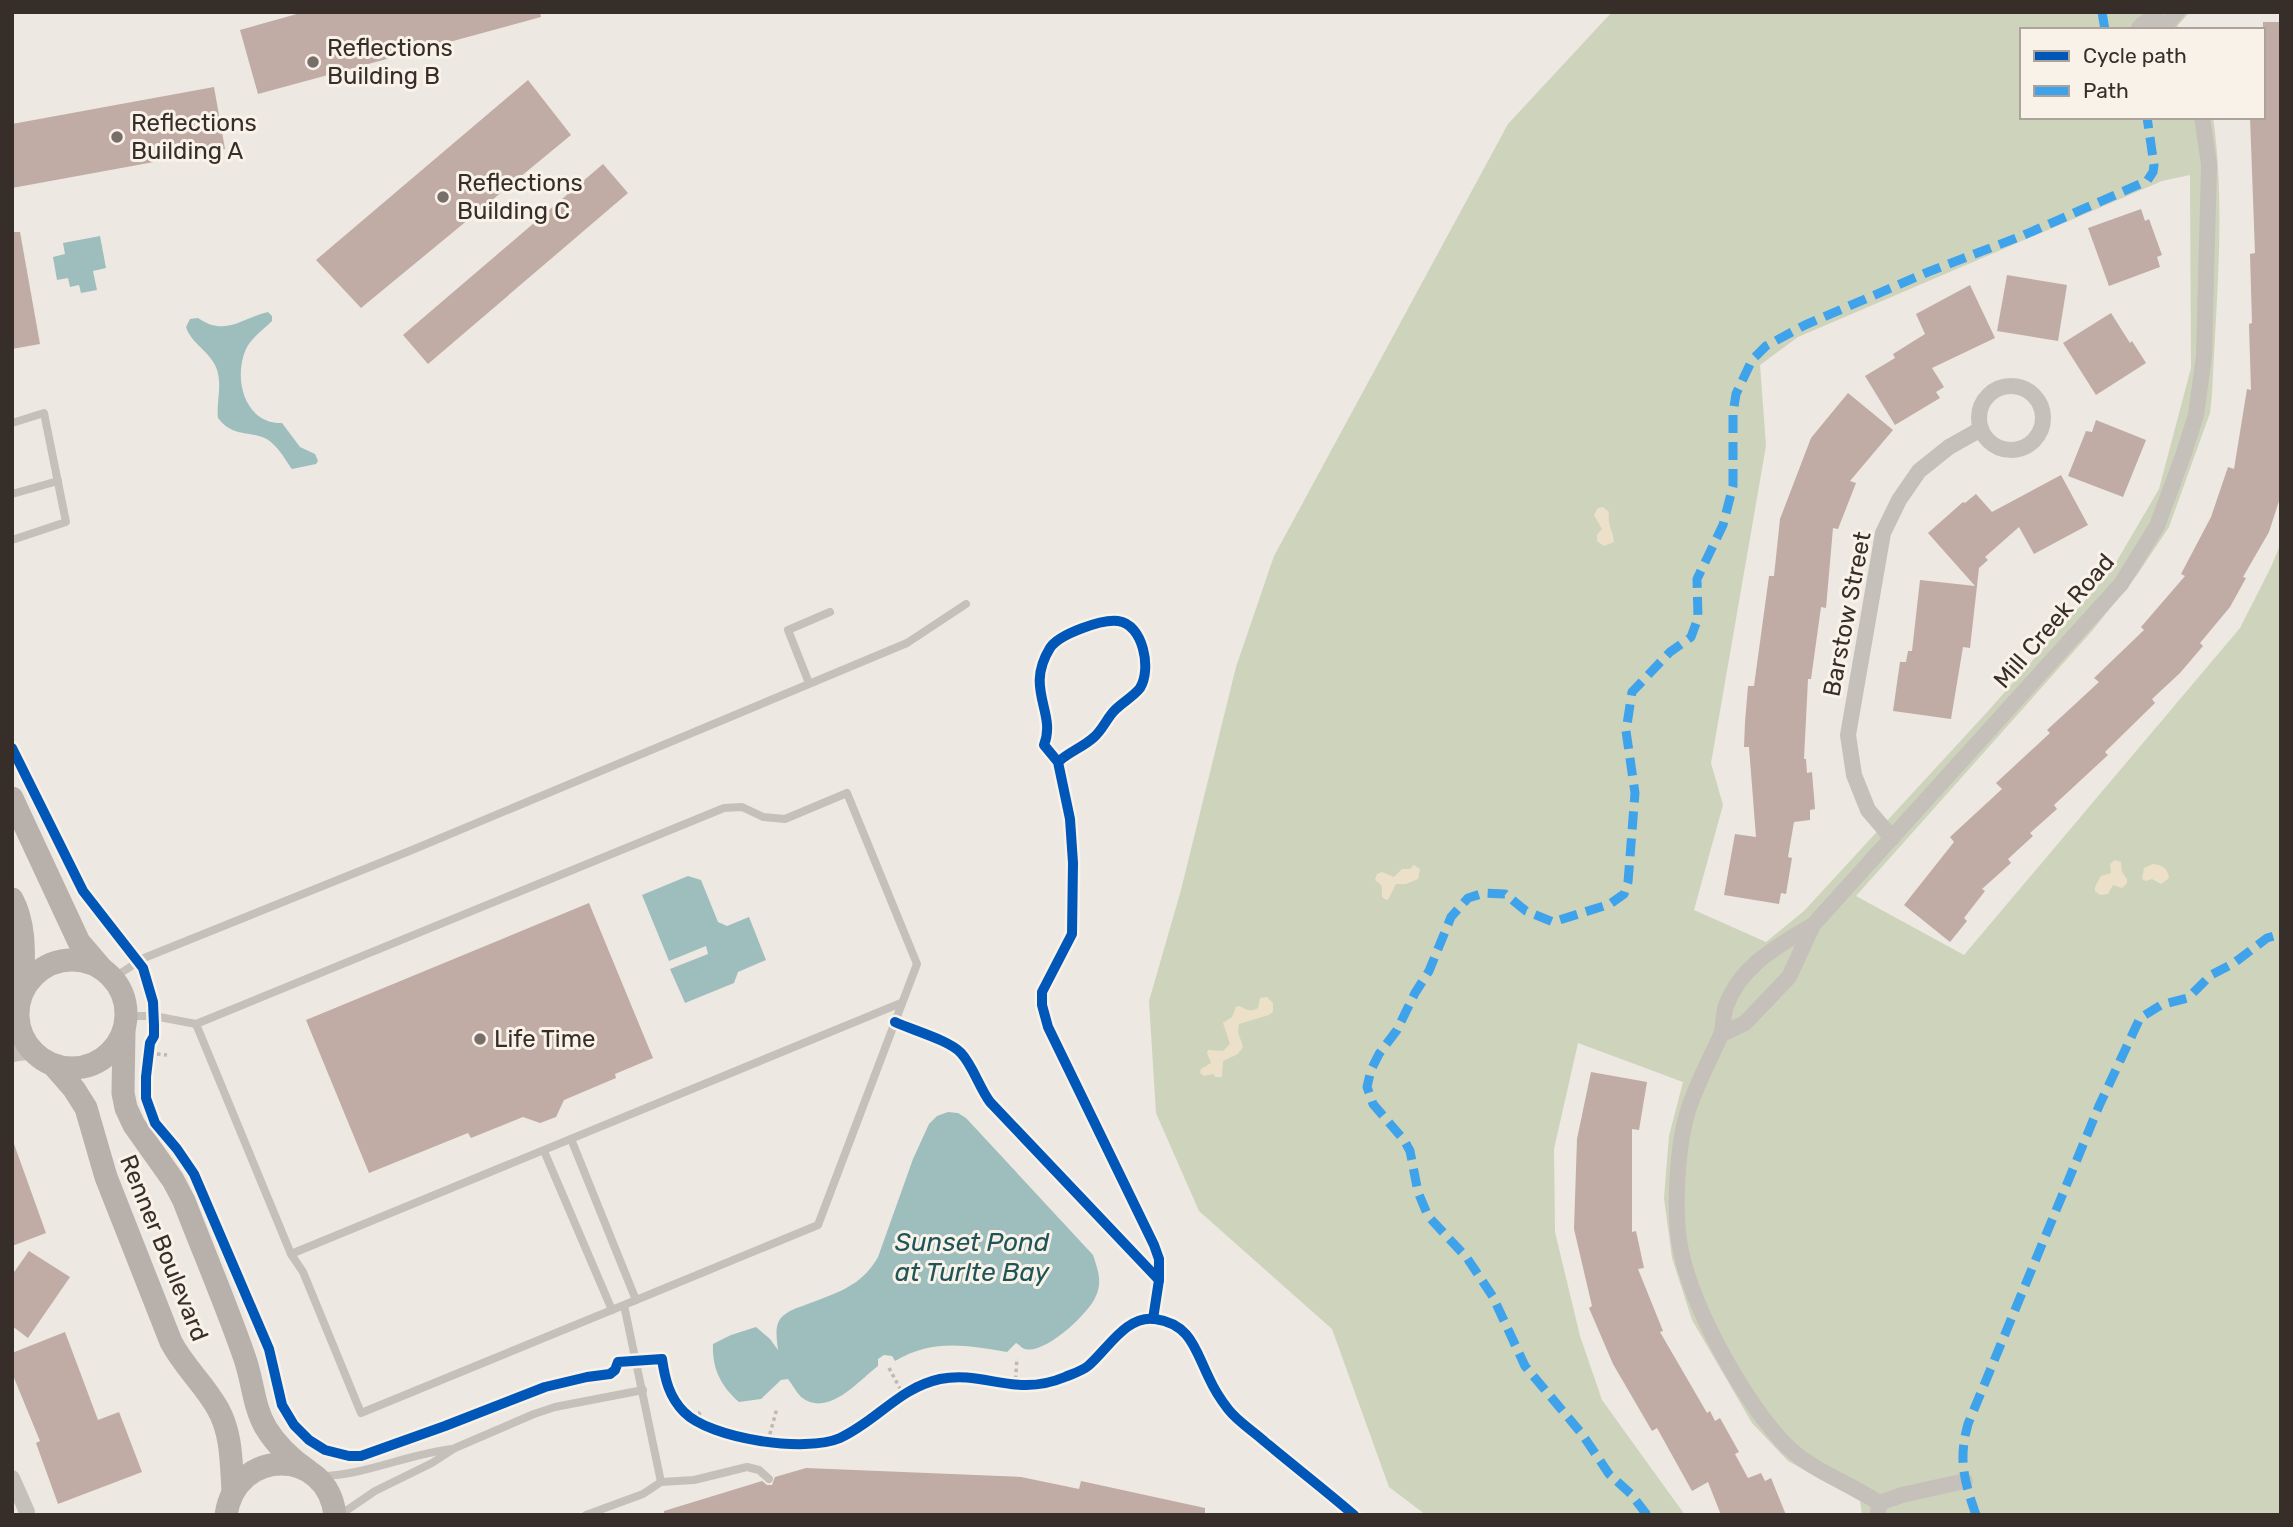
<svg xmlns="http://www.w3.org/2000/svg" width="2293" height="1527" font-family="Rubik,sans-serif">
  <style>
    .green { fill: #ced3bc; fill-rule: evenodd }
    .sand { fill: #ece0c9 }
    .water { fill: #9ebebe }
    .building { fill: #c0aca4 }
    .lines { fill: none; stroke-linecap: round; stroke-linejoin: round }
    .path { stroke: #bfb8b3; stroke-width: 3.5; stroke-dasharray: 3.5 3.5; stroke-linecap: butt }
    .lane { stroke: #c6c0bb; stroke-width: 8 }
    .street { stroke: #c6c0bb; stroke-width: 16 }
    .secondary { stroke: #b7b0ab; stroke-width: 23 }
    .quiet { stroke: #3fa3eb; stroke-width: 9; stroke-dasharray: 18 9; stroke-linecap: butt }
    .cycleway-casing { stroke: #f9f2e9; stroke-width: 15 }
    .cycleway { stroke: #0057b8; stroke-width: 10 }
    .poi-dot { fill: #776e6a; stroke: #f9f2e9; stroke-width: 2.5 }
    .labels { text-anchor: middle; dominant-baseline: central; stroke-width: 6; stroke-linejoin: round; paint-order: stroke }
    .poi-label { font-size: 24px; fill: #372d29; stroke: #f9f2e9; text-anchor: start }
    .street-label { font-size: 24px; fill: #372d29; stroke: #f9f2e9 }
    .water-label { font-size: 26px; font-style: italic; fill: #1f5458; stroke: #f9f2e9 }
  </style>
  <rect width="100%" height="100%" fill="#ede8e2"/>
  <path class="green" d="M1612,12h578l-12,13 -1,5h-155v87h191c13,91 3,185 -1,277l-2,19 -41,114 -32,48 -45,56 -236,265 108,59 276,-327 31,-61 10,-24v972h-419l-2,-14 -72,-40 -36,-38 -60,-103 -20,-62 -8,-60 5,-62 14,-54 -105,-39 -24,106 1,83 25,104 22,64 83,115h-259l-37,-28 -57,-158 -133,-118 -43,-98 -7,-112 32,-111 55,-223 38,-111 234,-432zM2190,175l1,193 -32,121 -48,82 -122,139 -185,201 -38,31 -72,-32 29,-105 -12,-42 55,-317 -6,-81 38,-28 364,-156z"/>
  <g class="sand">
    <path d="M1603,507l6,5c-2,12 4,19 5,30l-10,4 -7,-5v-6l5,-6 -8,-14 4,-7z"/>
    <path d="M2115,860l6,2 1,10 5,7v4l-5,5 -9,-3 -5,9 -8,1 -5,-4v-4l6,-11 10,-3 -1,-9z"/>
    <path d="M2153,864c9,1 15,4 16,14l-8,6 -9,-5 -6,2 -4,-2 2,-11z"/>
    <path d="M1414,865l6,4 -2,10 -12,5h-10l-8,16c-10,-2 -4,-9 -7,-15 -2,-2 -4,-3 -6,-5l2,-6 5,-2 12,5 8,-8h8z"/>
    <path d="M1267,997l6,6v9l-4,3 -30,9 -1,8 5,15 -5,7 -15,7 -1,16h-6l-3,-3 -9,2 -4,-3 1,-4 10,-6 -4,-10 1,-3 15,1 7,-7 -7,-21 9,-6 4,-10 3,-1c7,3 11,7 19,2l2,-10z"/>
  </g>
  <g class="water">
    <path d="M100,236l6,32 -13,3 4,19 -16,3 -2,-8 -9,2 -2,-9 -11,2 -4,-23 12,-3 -2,-11z"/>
    <path d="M268,312l4,4v5c-8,8 -21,17 -26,28 -13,29 -2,75 36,74l18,24 15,7 3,7 -2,3 -24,5c-8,-11 -16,-27 -30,-32 -18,-6 -30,-1 -44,-19 -2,-17 5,-33 -2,-51 -7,-16 -25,-24 -30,-40l4,-8 8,-1c27,19 44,0 70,-6z"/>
    <path d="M688,876l13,4 17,42 9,4 22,-9 17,43 -28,12 -4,11 -49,20 -15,-34 38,-15 -2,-8 -37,15 -27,-66z"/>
    <path d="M948,1112l10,1 8,5 127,137c5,15 10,28 2,43 -7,16 -51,57 -70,51 -4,-1 -6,-5 -9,-6l-9,9c-42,-7 -74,-13 -112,9l-3,-5 -8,-1 -6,4v7c-21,16 -50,52 -77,31 -5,-5 -9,-13 -13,-18l-7,1 -20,19 -22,3c-18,-16 -27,-33 -26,-58l18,-9 25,-8 14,12 8,11c-1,-10 -4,-24 3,-32 6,-7 16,-10 24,-13 31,-12 56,-18 73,-48l35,-98 16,-35 8,-8z"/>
  </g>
  <g class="building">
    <path d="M304,12h236l1,5 -283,77 -18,-64z"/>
    <path d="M2263,22h18v473l-12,37 -26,45 3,1 -16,29 -30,36 3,3 -23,27 -28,26 3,4 -50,49 3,3 -54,50 3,4 -27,24 3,3 -25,23 3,4 -29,26 3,2 -21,27 3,3 -17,21 -46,-37 50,-63 -4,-5 52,-48 -6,-6 54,-50 -3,-3 52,-48 -5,-4 50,-48 -3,-3 44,-51 -4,-2 30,-57 17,-50 6,2 13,-80 4,1 -2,-66 3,-1 -2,-69 5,-1 -5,-136h13z"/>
    <path d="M528,80l43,55 -210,173 -45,-48z"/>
    <path d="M214,87l11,62 -213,39v-64z"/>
    <path d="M603,164l25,29 -200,171 -25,-29z"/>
    <path d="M2141,209l4,12 4,-2 13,36 -5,2 3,10 -51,19 -21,-58z"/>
    <path d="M12,232h8l20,112 -28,5z"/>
    <path d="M2007,275l60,10 -9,56 -61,-10z"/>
    <path d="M1970,285l25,53 -63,30 12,19 -8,5 4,6 -45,27 -30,-49 30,-18 -2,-4 32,-20 -9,-20z"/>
    <path d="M2111,313l19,30 2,-2 14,22 -50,32 -33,-52z"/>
    <path d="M1848,393l45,37 -43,51 6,2 -18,46 -5,-1 -7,80 -5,-1 -10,72h-3l-4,80h2l1,14 5,-1 3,37 -5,1v10l-16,2 -6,35 4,1 -6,36 -5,-1 -2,11 -55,-9 11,-61 21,3 -7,-90h-5l1,-25 3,-36h6l15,-110h5l6,-57 31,-81z"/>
    <path d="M2096,420l50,20 -23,57 -55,-21 18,-45 6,1z"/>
    <path d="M2061,475l27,50 -54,29 -15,-27 -34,30 3,3 -9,8 -9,80 -7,-1 -12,72 -58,-8 7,-49h6l2,-11h4l8,-71 55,6 -47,-53 35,-31 2,1 11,-9 16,18z"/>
    <path d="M589,903l64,155 -38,16 1,4 -52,22 -8,17 -16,6 -17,-6 -52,21 -3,-5 -99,40 -63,-153z"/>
    <path d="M1591,1072l56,10 -8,48 -7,-1v103l4,-1 8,37 -6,1 25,62 -3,1 47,81 3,-2 5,10 5,-3 19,34 -4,2 13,24 13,-5 4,8 6,-3 15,37h-65l-13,-33 -16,9 -35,-63 -5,3 -39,-67 -24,-56 3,-2 -18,-77 3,-90z"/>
    <path d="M12,1144h2l32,89 -34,13z"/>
    <path d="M29,1251l41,26 -42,61 -16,-12v-51z"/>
    <path d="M65,1332l33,88 21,-8 23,60 -84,32 -22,-61 4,-2 -28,-68v-20z"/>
    <path d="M806,1468l215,9 58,12 2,-8 124,27v7h-541v-4l98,-30 5,4h5l3,-8z"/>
  </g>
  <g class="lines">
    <g class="path">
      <path d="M157,1054l10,1"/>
      <path d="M889,1368l14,26"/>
      <path d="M1015,1386l2,-28"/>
      <path d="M684,1412l15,1 7,14"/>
      <path d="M768,1441l9,-33"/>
    </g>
    <g class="lane">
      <path d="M12,423l32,-10 22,109 -54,18"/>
      <path d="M12,494l46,-13"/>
      <path d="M809,683l-21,-53 42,-18"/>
      <path d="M113,978l31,-20 268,-108 495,-207 59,-39"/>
      <path d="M126,1016h28l42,8"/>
      <path d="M571,1139l65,161"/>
      <path d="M544,1151l68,159"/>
      <path d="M291,1254l610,-251"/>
      <path d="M321,1476c46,-1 86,-22 131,-27"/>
      <path d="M661,1482l33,-2 53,-13 12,3 10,9"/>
      <path d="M340,1515l35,-24 57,-28 23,-15 79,-34 21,-7 88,-17"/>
      <path d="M586,1515l57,-21 18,-12 -37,-177 194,-80 99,-261 -70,-171 -62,26 -22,-2 -21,-10 -18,1 -528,216 95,230 12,18 58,141 263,-108"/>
    </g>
    <g class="street">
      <path d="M2165,26l12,-14"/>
      <path d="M2138,30c8,-13 22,-13 29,0"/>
      <circle cx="2011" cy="418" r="32"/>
      <path d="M1892,838l-24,-28 -14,-35 -6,-40 35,-202 16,-33 20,-29 30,-24 32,-18"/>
      <path d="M1813,925c-35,21 -72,40 -87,81 -4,10 -1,21 -6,31 -12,26 -25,50 -33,77 -10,35 -14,102 -6,137 12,58 61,146 101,190 26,29 65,40 97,62l-1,12"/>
      <path d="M12,1018l5,-2"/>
      <path d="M1722,1034l23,-11 44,-46 24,-52 308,-341 36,-58 27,-73 12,-38 8,-59 5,-192 -7,-47"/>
      <path d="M12,1054l20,-3"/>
      <path d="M12,1478l15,34 -1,3"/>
      <path d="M1879,1503l23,-8 63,-14"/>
    </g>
    <g class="secondary">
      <path d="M12,798l67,144 23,27"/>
      <path d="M12,899c15,28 11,61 11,91"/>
      <circle cx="72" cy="1014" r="54"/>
      <path d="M124,1031l-1,62 3,15 8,17 39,55 11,21c20,52 42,103 60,155 9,24 9,50 22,72 11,18 24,30 41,42"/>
      <path d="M54,1066l20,23 12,19 20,69 65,165c13,25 34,43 47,67 14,25 13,54 15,81"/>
      <path d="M226,1515c10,-68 101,-68 109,0"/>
    </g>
    <g class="quiet">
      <path d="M2102,12l3,18"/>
      <path d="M1647,1515l-16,-21 -22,-20 -27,-40 -57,-68 -32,-69 -26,-39 -39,-42 -10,-24 -8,-41 -6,-11 -31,-36 -6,-17 4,-17 8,-16 18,-24 18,-37 14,-22 22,-54 17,-19 16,-5 21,1 21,17 27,11 57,-18 14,-10 4,-12 7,-89 -9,-62 6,-39 38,-40 21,-15 7,-19 -1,-39 26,-54 10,-39v-73l3,-19 16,-34 14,-14 39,-21 123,-53 96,-37 123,-54 6,-9 1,-7 -7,-48"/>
      <path d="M1976,1515c-12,-35 -18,-55 -8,-91l131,-318 41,-88 21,-13 27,-7 23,-23 23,-12 33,-25 14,-4"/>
    </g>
    <g class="cycleway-casing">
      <g id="cycleway">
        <path d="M12,748l71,143 60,77 10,34 1,23v11l-4,7 -4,34v21l9,25 22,26 17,25 75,175 13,56 12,20 15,15 16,10 24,6h12l84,-30 100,-39 42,-10 23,-3 5,-4 3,-8 44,-3c3,20 7,38 22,53 26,27 122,41 156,26 37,-17 59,-50 100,-59 44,-9 75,19 125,-2 7,-3 17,-6 23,-11 20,-17 38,-51 67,-47 36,5 40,31 54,59 5,11 12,22 19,31 9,12 25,22 36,32 30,25 61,49 90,74"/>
        <path d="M1058,762c11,-10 25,-15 35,-24 10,-8 14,-21 23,-29 7,-7 18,-13 24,-21 12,-19 3,-64 -22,-67 -16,-2 -59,13 -68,27 -26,42 7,64 -6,97l14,17 12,57 3,44 -1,71 -30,58v13l6,22 106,218 5,14v21"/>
        <path d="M895,1022c17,8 54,18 66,31 12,13 18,34 29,49l169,178 -6,39"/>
      </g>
    </g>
    <use href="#cycleway" class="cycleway"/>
  </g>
  <g class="poi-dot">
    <circle cx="313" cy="62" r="7"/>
    <circle cx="117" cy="137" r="7"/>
    <circle cx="443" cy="197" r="7"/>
    <circle cx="480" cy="1039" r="7"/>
  </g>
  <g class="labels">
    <g class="poi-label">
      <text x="327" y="48">Reflections<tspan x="327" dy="28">Building B</tspan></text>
      <text x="131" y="123">Reflections<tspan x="131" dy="28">Building A</tspan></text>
      <text x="457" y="183">Reflections<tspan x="457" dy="28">Building C</tspan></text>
      <text x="494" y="1039">Life Time</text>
    </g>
    <g class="street-label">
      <text transform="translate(1847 614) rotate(-79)">Barstow Street</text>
      <text transform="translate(2054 621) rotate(-49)">Mill Creek Road</text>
      <text transform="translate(164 1248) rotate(68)">Renner Boulevard</text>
    </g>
    <g class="water-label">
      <text x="972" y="1242">Sunset Pond<tspan x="972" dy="30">at Turlte Bay</tspan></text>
    </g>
  </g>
  <rect width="2293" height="1527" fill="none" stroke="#372d29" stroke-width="28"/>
  <rect x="2020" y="28" width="245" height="91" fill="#f9f2e9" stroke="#aba39c" stroke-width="2"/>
  <rect x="2034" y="51" width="35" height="10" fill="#0057b8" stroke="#aba39c" stroke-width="2"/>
  <text x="2083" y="63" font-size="21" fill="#372d29">Cycle path</text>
  <rect x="2034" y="86" width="35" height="10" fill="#3fa3eb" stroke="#aba39c" stroke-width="2"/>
  <text x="2083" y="98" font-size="21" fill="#372d29">Path</text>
</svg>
